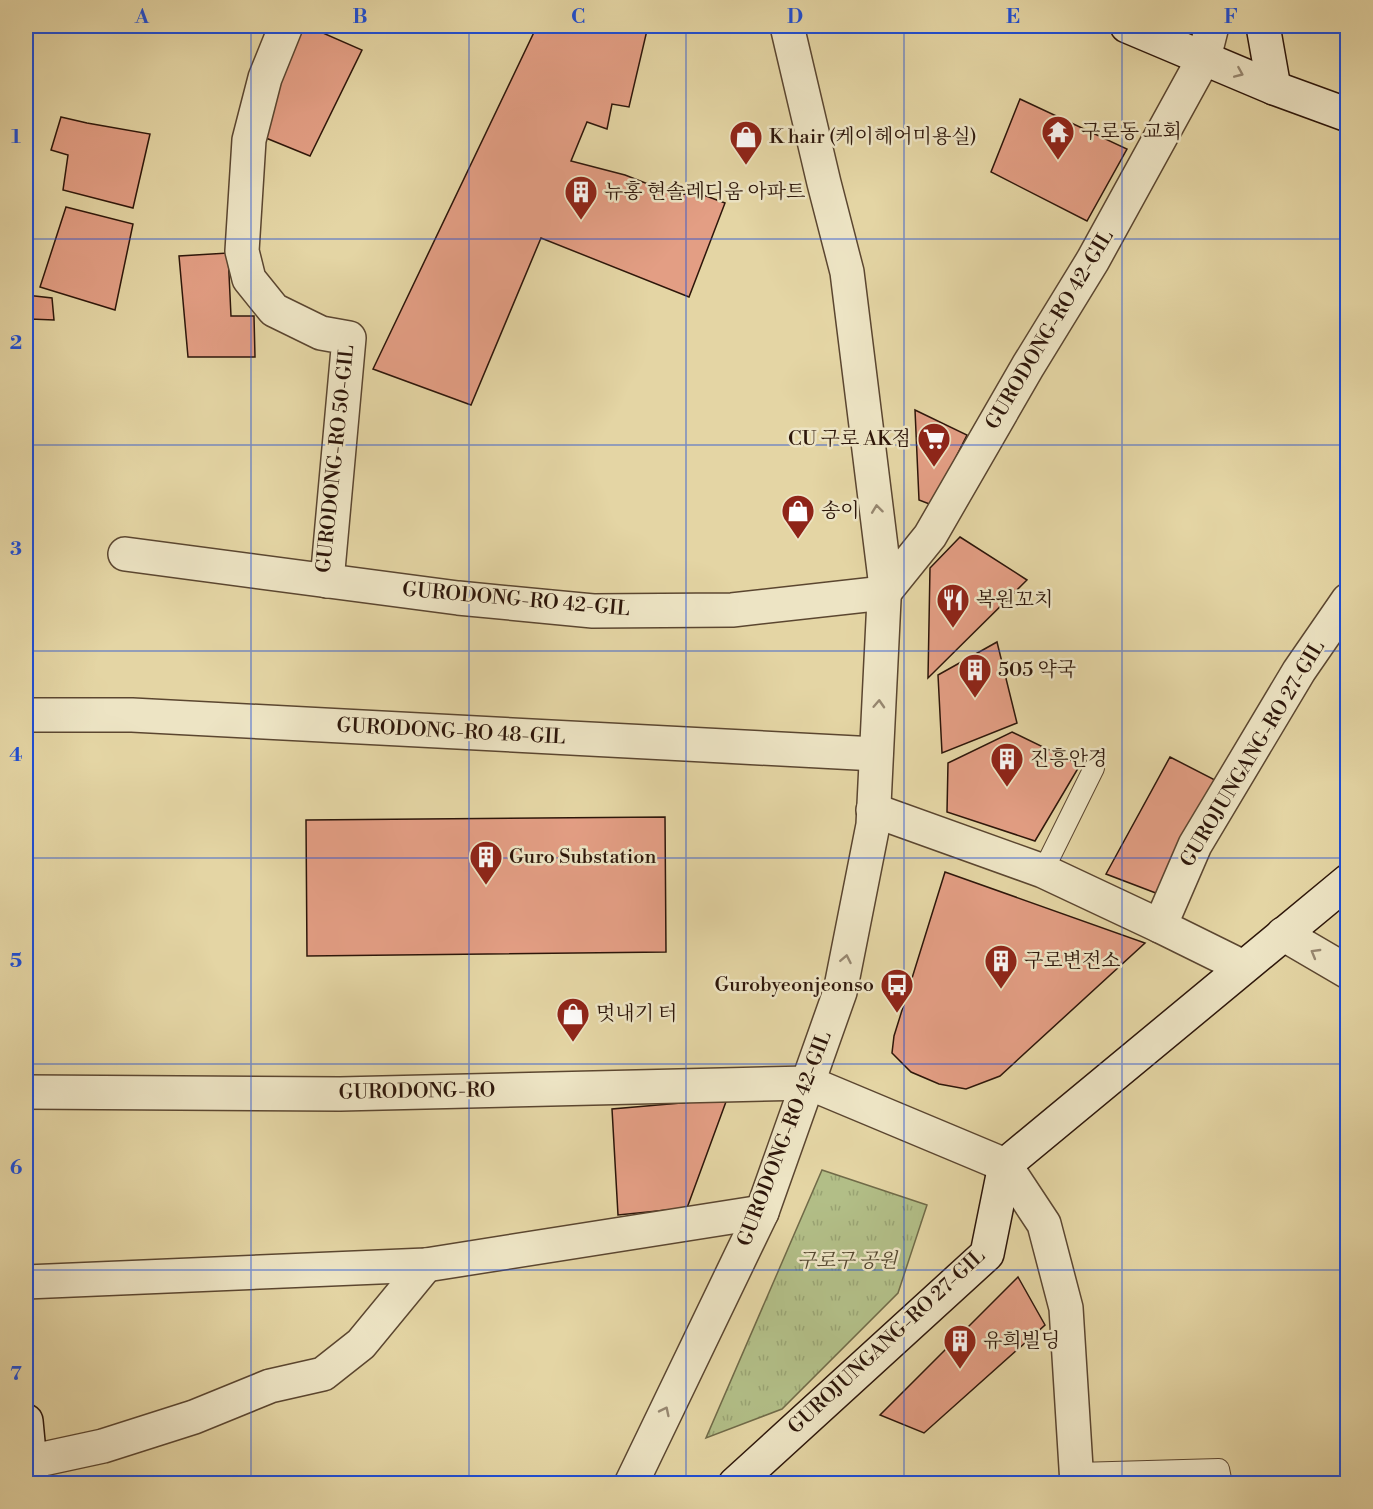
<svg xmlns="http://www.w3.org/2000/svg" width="1373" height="1509" font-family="'Libre Bodoni','Noto Serif KR',serif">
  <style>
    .park { fill: url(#park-tufts); stroke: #706a48; stroke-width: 1.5 }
    .building { fill: #e39e84; stroke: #2d160a; stroke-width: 1.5 }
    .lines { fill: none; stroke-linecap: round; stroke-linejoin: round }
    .lane-casing { stroke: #5b4630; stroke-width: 22 }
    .street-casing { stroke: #5b4630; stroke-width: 36 }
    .secondary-casing { stroke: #2d160a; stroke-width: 36 }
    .lane { stroke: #ede4c4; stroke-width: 20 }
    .street { stroke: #ede4c4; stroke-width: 33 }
    .secondary { stroke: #ede4c4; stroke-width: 33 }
    .oneway { stroke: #978770 }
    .grid { fill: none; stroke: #1d4ed8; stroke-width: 1.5; stroke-opacity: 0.55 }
    .labels { text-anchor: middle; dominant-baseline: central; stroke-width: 5; stroke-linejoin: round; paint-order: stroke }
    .poi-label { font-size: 20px; fill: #2d160a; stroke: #ede4c4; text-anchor: start }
    .street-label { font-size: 20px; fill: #2d160a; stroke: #ede4c4 }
    .park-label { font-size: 20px; font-style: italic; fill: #554830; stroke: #ede4c4 }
    .neatline { fill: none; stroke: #1d4ed8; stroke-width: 2 }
    .grid-label { font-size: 20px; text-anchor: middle; font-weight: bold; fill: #1d4ed8 }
  </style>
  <defs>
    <pattern id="park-tufts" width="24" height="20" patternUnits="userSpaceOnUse" patternTransform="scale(1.5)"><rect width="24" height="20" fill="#b2be87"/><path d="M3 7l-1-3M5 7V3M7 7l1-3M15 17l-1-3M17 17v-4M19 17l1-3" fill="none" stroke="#99a373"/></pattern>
  </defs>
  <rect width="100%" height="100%" fill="#e4d5a4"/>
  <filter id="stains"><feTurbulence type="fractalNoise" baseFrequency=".00333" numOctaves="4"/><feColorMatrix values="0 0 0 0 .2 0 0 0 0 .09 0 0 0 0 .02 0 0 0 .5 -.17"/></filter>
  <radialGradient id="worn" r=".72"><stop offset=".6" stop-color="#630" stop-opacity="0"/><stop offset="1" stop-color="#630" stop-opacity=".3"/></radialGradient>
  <path class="park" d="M822,1170l105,35 -29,88 -116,116 -76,29z"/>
  <g class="building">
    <path d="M301,26h6l55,24 -52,106 -49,-20z"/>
    <path d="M537,26h111l-19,81 -17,-3 -5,25 -20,-7 -16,39 54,14 51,20 22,-2 27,10 -36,94 -148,-59 -70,167 -98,-36z"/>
    <path d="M1020,99l107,50 -40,72 -96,-49z"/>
    <path d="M61,117l26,6 63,11 -17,74 -70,-18 5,-35 -17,-5z"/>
    <path d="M66,207l67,17 -18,86 -75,-23z"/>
    <path d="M228,253l3,63h23l1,41h-67l-9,-101z"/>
    <path d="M26,295l26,3 2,22 -24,-1 -2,57h-2z"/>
    <path d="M915,410l52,25 -35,70 -13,-5z"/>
    <path d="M960,537l67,43 -99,98 2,-110z"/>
    <path d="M997,642l20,81 -75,30 -4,-78z"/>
    <path d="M1012,732l68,33 -45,76 -88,-29 1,-49z"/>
    <path d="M1170,757l45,23 -54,115 -55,-21z"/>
    <path d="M665,817l1,135 -359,4 -1,-136z"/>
    <path d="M945,872l200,71 -145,133 -34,13 -27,-5 -28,-12 -19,-19 2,-17z"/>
    <path d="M727,1099l-40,109 -69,7 -6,-106z"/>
    <path d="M1018,1277l27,48 -121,108 -44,-18z"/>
  </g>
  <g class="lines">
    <g class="lane-casing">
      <g id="lane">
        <path d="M1043,871l51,-103"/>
        <path d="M1077,1473l142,-4 3,15"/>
      </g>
    </g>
    <g class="street-casing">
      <g id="street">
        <path d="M286,26l-21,52 -16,62 -7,111 7,28 25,31 47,23 28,5 -22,243"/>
        <path d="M125,554l333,44 135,13 139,-1 152,-17 46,-57 98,-170 65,-106 111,-202 8,-32"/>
        <path d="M26,715h106l744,39"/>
        <path d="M873,810l170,61 117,55"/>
        <path d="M1283,934l65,38"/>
        <path d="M1243,967l-83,-41 35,-81 104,-174 49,-71"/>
        <path d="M26,1092l314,2 469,-11 196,82 39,59 22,84 11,176"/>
        <path d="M26,1282l400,-17 336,-53"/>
        <path d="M29,1462l74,-16 91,-29 76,-31 53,-12 38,-30 65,-79"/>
        <path d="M631,1484l131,-272 78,-220 33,-167 12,-246 -38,-307 -23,-89 -37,-157"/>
      </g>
    </g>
    <g class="secondary-casing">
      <g id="secondary">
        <path d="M1127,26l147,62 74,27"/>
        <path d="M1263,26l11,62"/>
        <path d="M26,1421l6,63"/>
        <path d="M735,1484l252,-230 18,-89 343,-284"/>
      </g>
    </g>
    <use href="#lane" class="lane"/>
    <use href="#street" class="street"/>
    <use href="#secondary" class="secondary"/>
  </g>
  <defs><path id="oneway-chevron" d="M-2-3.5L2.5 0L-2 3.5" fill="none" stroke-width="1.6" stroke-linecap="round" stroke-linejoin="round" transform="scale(1.5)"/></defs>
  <g class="oneway">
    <use href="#oneway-chevron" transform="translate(1239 73) rotate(23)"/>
    <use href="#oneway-chevron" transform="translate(877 509) rotate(-97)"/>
    <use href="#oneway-chevron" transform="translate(879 704) rotate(-87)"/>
    <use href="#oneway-chevron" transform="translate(1315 953) rotate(-150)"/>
    <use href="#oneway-chevron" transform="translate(846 959) rotate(-79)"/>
    <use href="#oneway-chevron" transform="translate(665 1411) rotate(-64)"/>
  </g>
  <path class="grid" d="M251,26v1458M469,26v1458M686,26v1458M904,26v1458M1122,26v1458M26,239h1322M26,445h1322M26,651h1322M26,858h1322M26,1064h1322M26,1270h1322"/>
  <defs>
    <g id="temple-pin" transform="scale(1.725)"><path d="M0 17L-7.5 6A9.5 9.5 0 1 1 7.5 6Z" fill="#8f2418" stroke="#ede4c4"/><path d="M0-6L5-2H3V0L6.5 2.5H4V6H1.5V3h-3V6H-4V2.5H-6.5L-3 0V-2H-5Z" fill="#fff"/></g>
    <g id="shop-pin" transform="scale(1.725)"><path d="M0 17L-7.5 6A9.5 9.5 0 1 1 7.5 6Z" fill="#8f2418" stroke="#ede4c4"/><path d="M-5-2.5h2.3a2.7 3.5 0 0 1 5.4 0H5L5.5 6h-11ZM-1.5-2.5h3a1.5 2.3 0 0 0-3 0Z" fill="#fff"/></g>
    <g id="building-pin" transform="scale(1.725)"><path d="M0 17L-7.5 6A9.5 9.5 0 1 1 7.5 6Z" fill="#8f2418" stroke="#ede4c4"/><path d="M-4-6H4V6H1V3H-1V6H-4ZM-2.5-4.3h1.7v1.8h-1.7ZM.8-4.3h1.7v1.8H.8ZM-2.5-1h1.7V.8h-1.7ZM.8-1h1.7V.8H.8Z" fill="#fff"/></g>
    <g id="supermarket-pin" transform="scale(1.725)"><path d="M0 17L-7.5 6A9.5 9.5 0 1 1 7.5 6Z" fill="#8f2418" stroke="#ede4c4"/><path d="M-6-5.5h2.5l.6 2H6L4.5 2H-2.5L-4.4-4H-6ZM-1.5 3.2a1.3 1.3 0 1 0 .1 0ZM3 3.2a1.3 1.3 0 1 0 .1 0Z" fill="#fff"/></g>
    <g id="restaurant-pin" transform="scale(1.725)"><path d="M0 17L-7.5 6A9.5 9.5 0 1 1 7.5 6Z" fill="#8f2418" stroke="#ede4c4"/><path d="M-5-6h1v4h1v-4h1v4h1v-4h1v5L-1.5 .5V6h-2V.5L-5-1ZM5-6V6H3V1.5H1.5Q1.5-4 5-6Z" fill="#fff"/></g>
    <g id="bus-pin" transform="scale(1.725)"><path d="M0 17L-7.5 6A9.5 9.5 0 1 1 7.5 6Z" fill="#8f2418" stroke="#ede4c4"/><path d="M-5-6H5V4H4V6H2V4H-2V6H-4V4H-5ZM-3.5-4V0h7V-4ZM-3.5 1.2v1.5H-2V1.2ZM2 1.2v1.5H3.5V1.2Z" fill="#fff"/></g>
  </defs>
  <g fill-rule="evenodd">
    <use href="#temple-pin" x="1058" y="132"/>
    <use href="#shop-pin" x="746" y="137"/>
    <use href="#building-pin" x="581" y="192"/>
    <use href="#supermarket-pin" x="934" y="439"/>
    <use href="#shop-pin" x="798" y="511"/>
    <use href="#restaurant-pin" x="953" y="600"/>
    <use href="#building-pin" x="975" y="670"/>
    <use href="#building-pin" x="1007" y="759"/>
    <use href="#building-pin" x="486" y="857"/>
    <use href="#building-pin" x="1001" y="961"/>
    <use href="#bus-pin" x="897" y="985"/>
    <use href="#shop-pin" x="573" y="1014"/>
    <use href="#building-pin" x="960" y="1341"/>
  </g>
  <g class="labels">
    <g class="poi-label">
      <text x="1081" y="132">구로동 교회</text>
      <text x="769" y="137">K hair (케이헤어미용실)</text>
      <text x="604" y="192">뉴홍 현솔레디움 아파트</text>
      <text x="911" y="439" text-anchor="end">CU 구로 AK점</text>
      <text x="821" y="511">송이</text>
      <text x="976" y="600">복원꼬치</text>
      <text x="998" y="670">505 약국</text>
      <text x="1030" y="759">진흥안경</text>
      <text x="509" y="857">Guro Substation</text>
      <text x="1024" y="961">구로변전소</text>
      <text x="874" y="985" text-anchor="end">Gurobyeonjeonso</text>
      <text x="596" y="1014">멋내기 터</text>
      <text x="983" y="1341">유희빌딩</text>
    </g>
    <g class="street-label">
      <text transform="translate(1050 330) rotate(-59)">GURODONG-RO 42-GIL</text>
      <text transform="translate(336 459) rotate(-84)">GURODONG-RO 50-GIL</text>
      <text transform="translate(516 600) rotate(5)">GURODONG-RO 42-GIL</text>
      <text transform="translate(451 732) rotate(3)">GURODONG-RO 48-GIL</text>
      <text transform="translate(1253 754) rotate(-59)">GUROJUNGANG-RO 27-GIL</text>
      <text transform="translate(417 1092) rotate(-1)">GURODONG-RO</text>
      <text transform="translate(785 1139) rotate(-69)">GURODONG-RO 42-GIL</text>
      <text transform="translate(887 1342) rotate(-43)">GUROJUNGANG-RO 27-GIL</text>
    </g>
    <g class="park-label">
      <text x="847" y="1261">구로구 공원</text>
    </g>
  </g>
  <rect width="1373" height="1509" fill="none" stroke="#e4d5a4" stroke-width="66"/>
  <rect x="33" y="33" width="1307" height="1443" class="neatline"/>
  <g class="grid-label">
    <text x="142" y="23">A</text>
    <text x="360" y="23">B</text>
    <text x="578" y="23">C</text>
    <text x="795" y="23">D</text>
    <text x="1013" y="23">E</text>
    <text x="1231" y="23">F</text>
    <text x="16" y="143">1</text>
    <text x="16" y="349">2</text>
    <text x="16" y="555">3</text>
    <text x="16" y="761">4</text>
    <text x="16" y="967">5</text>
    <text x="16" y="1174">6</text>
    <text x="16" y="1380">7</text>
  </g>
  <rect width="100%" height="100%" filter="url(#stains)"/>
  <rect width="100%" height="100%" fill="url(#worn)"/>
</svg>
